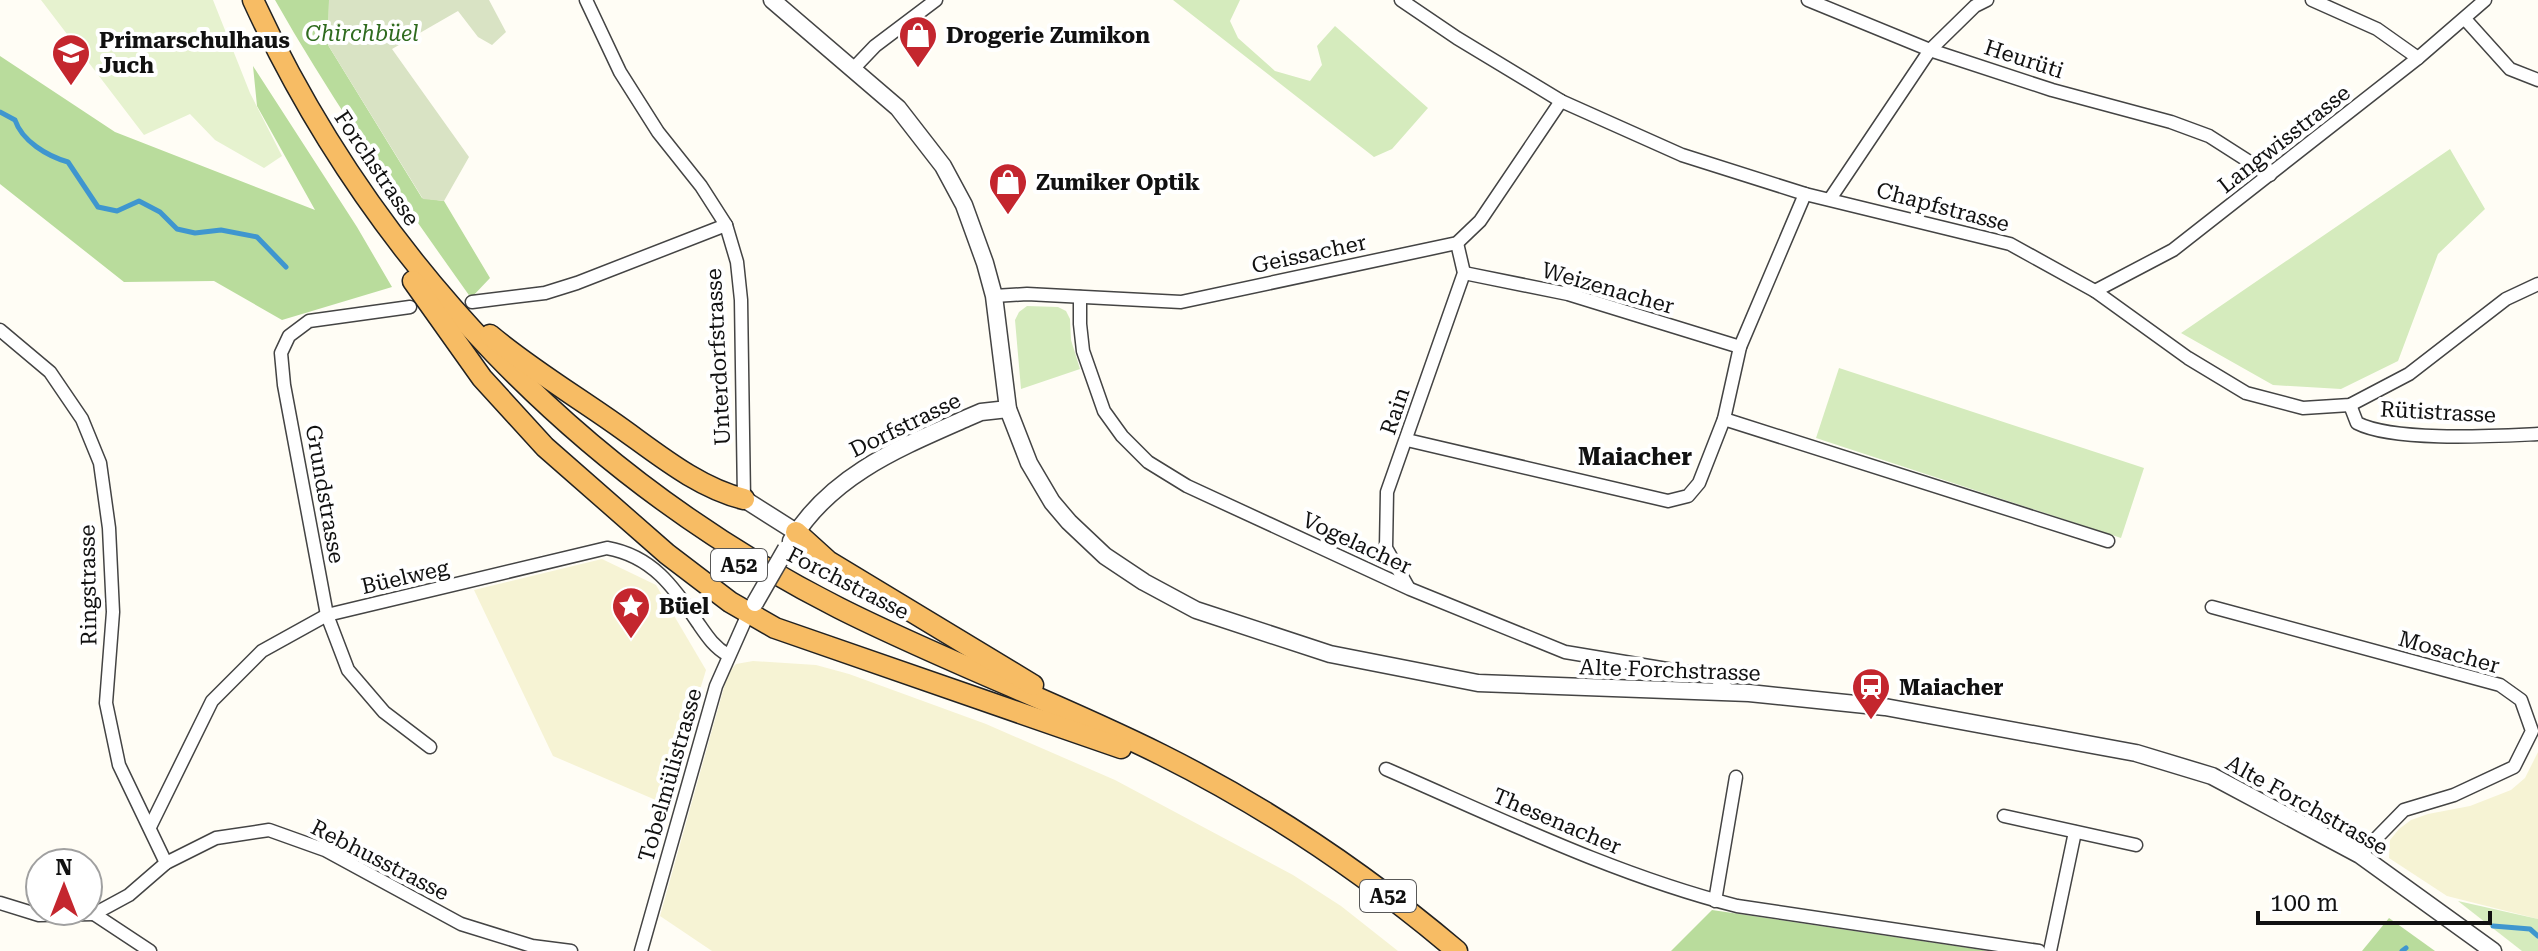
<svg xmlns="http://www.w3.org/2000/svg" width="2538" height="951" font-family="'Roboto Serif',serif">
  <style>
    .farmland { fill: #f6f3d4 }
    .green { fill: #d5ebbd }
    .forest { fill: #b9dc9c }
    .cemetery { fill: #d9e3c4 }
    .pitch { fill: #e6f2cf }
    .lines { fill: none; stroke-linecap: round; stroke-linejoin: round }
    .stream { stroke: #3f96cf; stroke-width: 5 }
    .minor-casing { stroke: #444; stroke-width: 15 }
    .tertiary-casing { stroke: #444; stroke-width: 19 }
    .trunk-casing { stroke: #222; stroke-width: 23 }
    .minor { stroke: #fff; stroke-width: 12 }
    .tertiary { stroke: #fff; stroke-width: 16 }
    .trunk { stroke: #f7bc64; stroke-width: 20 }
    .tertiary-bridge-casing { stroke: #444; stroke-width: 19; stroke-linecap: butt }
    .tertiary-bridge { stroke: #fff; stroke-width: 16 }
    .labels { text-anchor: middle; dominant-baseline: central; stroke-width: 8; stroke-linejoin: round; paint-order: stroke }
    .shield { fill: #fff; stroke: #585858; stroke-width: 2 }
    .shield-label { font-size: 20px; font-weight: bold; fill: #111 }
    .park-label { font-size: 22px; font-style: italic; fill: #2f6b1f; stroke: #fff }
    .poi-label { font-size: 22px; font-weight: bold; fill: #111; stroke: #fff; text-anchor: start }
    .street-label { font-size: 22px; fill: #111; stroke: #fff }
    .neighbourhood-label { font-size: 24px; font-weight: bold; fill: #111; stroke: #fff }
  </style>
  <rect width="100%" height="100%" fill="#fffdf5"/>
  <g class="farmland">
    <path d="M602,559l54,26 50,85 -41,134 -112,-48 -79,-166z"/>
    <path d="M753,661l63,4 33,9 137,50 129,56 178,95 48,31 57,45h-686l-52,-35 68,-243 8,-9z"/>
    <path d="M2538,752v167l-91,-23 -58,-38 1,-18 9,-11 12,-9 17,-6 42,-8 41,-16 14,-12z"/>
  </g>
  <g class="green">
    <path d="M1173,0h67l-10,21 8,17 37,33 35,10 12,-16 -5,-19 18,-20 93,82 -36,41 -18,8z"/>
    <path d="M2450,149l35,60 -47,45 -40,107 -57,28 -68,-4 -92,-52z"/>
    <path d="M1027,306l31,1 8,4 4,8 1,21 9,29 -59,20 -6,-69 4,-8z"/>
    <path d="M1839,368l305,100 -23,70 -305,-100z"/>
    <path d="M2458,901l80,18v32h-16z"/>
  </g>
  <g class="forest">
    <path d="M275,0h54l-1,45 94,153 22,3 46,77 -19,20c-69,-97 -137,-194 -196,-298z"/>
    <path d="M0,56l115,76 200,78 -58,-104 -4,-40 104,161 35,60 -110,33 -68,-39 -90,1 -124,-98z"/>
    <path d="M1712,910l277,41h-318z"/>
    <path d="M2389,918l46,33h-73z"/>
  </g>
  <path class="cemetery" d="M329,0h160l17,32 -14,13 -14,-8 -20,-26 -66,38 77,108 -25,44 -21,-2 -95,-154z"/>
  <path class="pitch" d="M41,0h172l37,93 32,63 -18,12 -49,-28 -25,-26 -46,21z"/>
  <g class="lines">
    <g class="stream">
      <path d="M0,112l15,8c7,21 32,36 53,42l30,45 19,4 22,-10 21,11 17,17 18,4 26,-3 36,7 29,30"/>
      <path d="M2493,926l37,3 8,7"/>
      <path d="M2402,951l4,-3"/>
    </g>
    <g class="minor-casing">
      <g id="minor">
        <path d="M586,0l34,72 38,60 43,54 25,39 11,37 4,38 3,199"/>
        <path d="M1401,0l56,38 104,63 121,54 123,39 205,50 85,47 93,67 58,35 57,15 47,-3 59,-31 97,-75 32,-15"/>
        <path d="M1808,0l122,50 45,-44 12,-6"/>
        <path d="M2312,0l65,29 41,29"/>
        <path d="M2465,19l45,50 28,11"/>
        <path d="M854,68l21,-22 61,-46"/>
        <path d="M1830,199l100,-149 122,40 119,32 38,14 61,39"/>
        <path d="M1464,273l104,21 172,53"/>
        <path d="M2095,291l78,-41 245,-192 67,-58"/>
        <path d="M994,296l33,-2 154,8 276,-59 23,-22 81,-120"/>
        <path d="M1080,297v27l3,27 21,60 18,25 26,26 39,24 223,103 155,63 150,25 16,16"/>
        <path d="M472,302l73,-9 32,-10 149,-58"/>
        <path d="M410,307l-101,14 -20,15 -8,17 3,32 43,230 21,55 36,42 46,35"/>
        <path d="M0,330l50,42 32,47 18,44 9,65 4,84 -7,91 13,62 47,98"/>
        <path d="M2350,405l7,18c37,19 137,13 181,11"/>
        <path d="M1724,419l384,122"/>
        <path d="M1407,440l261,61 20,-5 11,-13 25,-64 16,-72 65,-153"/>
        <path d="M1408,587l-22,-39 1,-56 77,-219 -7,-30"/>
        <path d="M2212,607l288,78 21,15 11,31 -18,36 -60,28 -50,15 -44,45"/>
        <path d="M1386,769c115,50 229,106 351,137l302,45"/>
        <path d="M2004,816l132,29"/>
        <path d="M150,827l62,-126 50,-50 65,-36 280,-67c45,8 67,39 91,75 9,13 16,24 30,32"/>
        <path d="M1715,901l21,-124"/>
        <path d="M0,903l39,12 55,-1 35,-19 37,-32 50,-25 53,-8 56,20 136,74 71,22 39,5"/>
        <path d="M94,914l56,37"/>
        <path d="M641,951l75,-265 32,-72"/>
        <path d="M2050,951l25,-119"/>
      </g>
    </g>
    <g class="tertiary-casing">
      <g id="tertiary">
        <path d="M772,0l126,108 45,58 21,39 21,58 9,33 14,113 21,54 23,39 17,20 36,34 39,26 52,28 134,44 148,29 271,10 136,14 251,46 76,23 148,79 133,96"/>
        <path d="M744,499l52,33"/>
        <path d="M791,541c40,-66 108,-93 176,-123l14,-6 27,-3"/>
      </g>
    </g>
    <g class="trunk-casing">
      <g id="trunk">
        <path d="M253,0c121,263 328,477 586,608 105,53 217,94 323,147 106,53 204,119 295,196"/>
        <path d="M413,281l69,97 63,69 122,107 63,48 45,26 346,120"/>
        <path d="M490,335c38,32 81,58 121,86 42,29 84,66 133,78"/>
        <path d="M796,532l32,29 205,124"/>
      </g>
    </g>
    <use href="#minor" class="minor"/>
    <use href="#tertiary" class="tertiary"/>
    <use href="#trunk" class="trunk"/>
    <g class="tertiary-bridge-casing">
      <path id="tertiary-bridge" d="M755,603l31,-54"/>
    </g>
    <use href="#tertiary-bridge" class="tertiary-bridge"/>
  </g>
  <defs>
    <g id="shop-pin" transform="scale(2)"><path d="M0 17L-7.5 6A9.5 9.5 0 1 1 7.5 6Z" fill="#c4262e" stroke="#fff"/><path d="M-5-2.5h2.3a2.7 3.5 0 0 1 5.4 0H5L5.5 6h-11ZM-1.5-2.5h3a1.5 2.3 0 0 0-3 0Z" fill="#fff"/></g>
    <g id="school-pin" transform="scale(2)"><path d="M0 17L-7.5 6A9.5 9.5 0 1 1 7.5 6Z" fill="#c4262e" stroke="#fff"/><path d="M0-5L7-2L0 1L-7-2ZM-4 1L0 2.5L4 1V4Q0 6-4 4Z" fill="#fff"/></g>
    <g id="sight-pin" transform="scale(2)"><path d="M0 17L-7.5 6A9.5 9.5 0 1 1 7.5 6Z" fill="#c4262e" stroke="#fff"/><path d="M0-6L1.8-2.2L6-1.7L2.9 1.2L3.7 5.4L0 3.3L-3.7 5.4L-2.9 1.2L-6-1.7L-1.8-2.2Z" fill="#fff"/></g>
    <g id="station-pin" transform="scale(2)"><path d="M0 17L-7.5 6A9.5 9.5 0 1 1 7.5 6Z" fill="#c4262e" stroke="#fff"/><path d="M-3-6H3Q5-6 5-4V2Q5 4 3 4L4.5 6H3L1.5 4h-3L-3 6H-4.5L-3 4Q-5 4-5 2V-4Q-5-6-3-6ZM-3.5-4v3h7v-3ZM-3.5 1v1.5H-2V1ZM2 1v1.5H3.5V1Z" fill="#fff"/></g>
  </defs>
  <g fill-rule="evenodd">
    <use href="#shop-pin" x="918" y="35"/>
    <use href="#school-pin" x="71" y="53"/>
    <use href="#shop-pin" x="1008" y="182"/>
    <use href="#sight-pin" x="631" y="606"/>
    <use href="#station-pin" x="1871" y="687"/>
  </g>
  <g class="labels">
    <g class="shield">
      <rect x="711" y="549" width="56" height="32" rx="6"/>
      <rect x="1360" y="880" width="56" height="32" rx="6"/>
    </g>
    <g class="shield-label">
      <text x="739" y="565">A52</text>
      <text x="1388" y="896">A52</text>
    </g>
    <g class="park-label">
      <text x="362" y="33">Chirchbüel</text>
    </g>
    <g class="poi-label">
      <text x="946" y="35">Drogerie Zumikon</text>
      <text x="99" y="40">Primarschulhaus<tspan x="99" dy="25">Juch</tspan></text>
      <text x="1036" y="182">Zumiker Optik</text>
      <text x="659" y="606">Büel</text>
      <text x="1899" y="687">Maiacher</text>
    </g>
    <g class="street-label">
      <text transform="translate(2024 59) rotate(18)">Heurüti</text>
      <text transform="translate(2284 139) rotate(-38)">Langwisstrasse</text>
      <text transform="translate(377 168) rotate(56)">Forchstrasse</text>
      <text transform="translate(1943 207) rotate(15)">Chapfstrasse</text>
      <text transform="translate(1309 254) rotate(-12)">Geissacher</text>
      <text transform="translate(1608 288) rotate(16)">Weizenacher</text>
      <text transform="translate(718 357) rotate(-93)">Unterdorfstrasse</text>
      <text transform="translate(1395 411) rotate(-71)">Rain</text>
      <text transform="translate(2438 412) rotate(3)">Rütistrasse</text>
      <text transform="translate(905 425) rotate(-26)">Dorfstrasse</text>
      <text transform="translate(325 494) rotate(80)">Grundstrasse</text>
      <text transform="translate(1357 543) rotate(25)">Vogelacher</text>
      <text transform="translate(405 577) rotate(-13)">Büelweg</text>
      <text transform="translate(848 583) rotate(27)">Forchstrasse</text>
      <text transform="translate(88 585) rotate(-91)">Ringstrasse</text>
      <text transform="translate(2449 652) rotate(16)">Mosacher</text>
      <text transform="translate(1670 670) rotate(2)">Alte Forchstrasse</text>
      <text transform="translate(670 775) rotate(-74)">Tobelmülistrasse</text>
      <text transform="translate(2307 805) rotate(29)">Alte Forchstrasse</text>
      <text transform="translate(1557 821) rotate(23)">Thesenacher</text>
      <text transform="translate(380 860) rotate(27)">Rebhusstrasse</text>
    </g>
    <g class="neighbourhood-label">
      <text x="1635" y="457">Maiacher</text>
    </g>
  </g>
  <g transform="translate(64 887)"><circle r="38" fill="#ffffff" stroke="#a0a0a0" stroke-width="2"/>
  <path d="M0-6L14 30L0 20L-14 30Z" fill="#c4262e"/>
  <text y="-12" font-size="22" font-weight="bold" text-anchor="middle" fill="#111111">N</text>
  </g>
  <path d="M2258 911v12h232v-12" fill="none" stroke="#111111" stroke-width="4"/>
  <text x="2270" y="911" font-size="24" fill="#111111" stroke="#ffffff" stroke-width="6" paint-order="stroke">100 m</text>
</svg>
